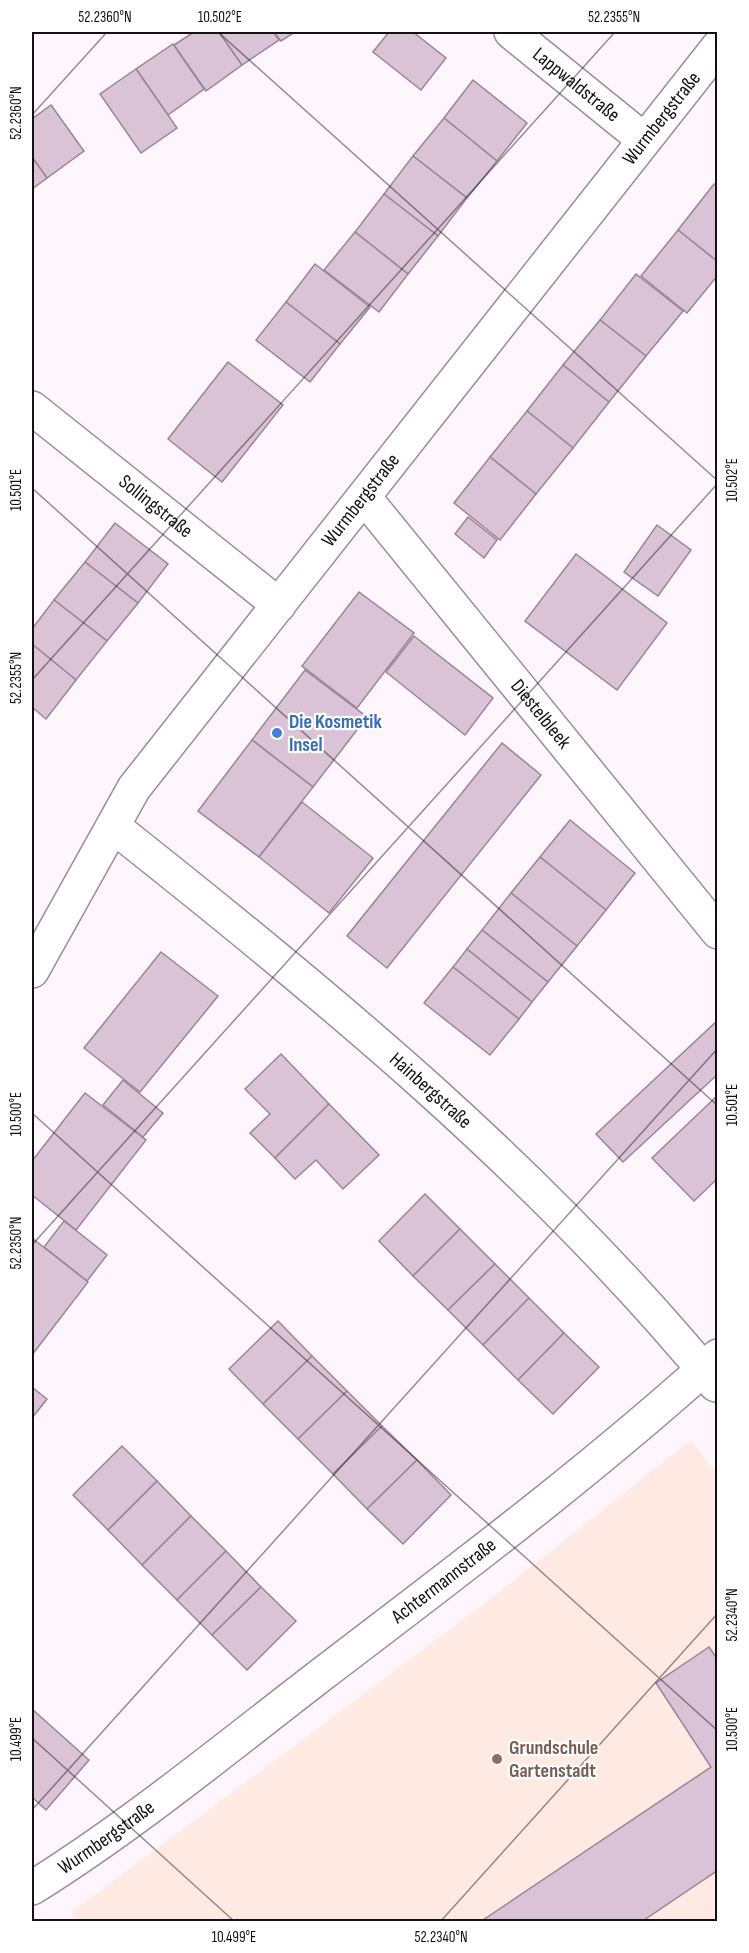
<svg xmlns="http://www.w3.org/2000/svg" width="749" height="1953" font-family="'Sofia Sans Condensed',sans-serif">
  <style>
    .education { fill: #fee9e3 }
    .building { fill: #dac3d6; stroke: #9a8496; stroke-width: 1.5 }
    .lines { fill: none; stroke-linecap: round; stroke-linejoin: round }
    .street-casing { stroke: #9e8a9e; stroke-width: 36 }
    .street { stroke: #fff; stroke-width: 33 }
    .ticks { fill: none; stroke: #160f16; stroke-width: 1.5; stroke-opacity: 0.45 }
    .shop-dot { fill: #3f7fe0; stroke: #fff; stroke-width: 2 }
    .education-dot { fill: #8d6e63; stroke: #fff; stroke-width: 2 }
    .labels { text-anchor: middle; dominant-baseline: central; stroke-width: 4.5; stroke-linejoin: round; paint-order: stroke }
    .street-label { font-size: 20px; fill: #160f16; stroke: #fff }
    .shop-label { font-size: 20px; font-weight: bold; fill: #366cbe; stroke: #fff; text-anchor: start }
    .education-label { font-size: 20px; font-weight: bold; fill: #785e54; stroke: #fff; text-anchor: start }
    .neatline { fill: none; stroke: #160f16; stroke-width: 2 }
    .ticks-label { font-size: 15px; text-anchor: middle; fill: #160f16 }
  </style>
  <rect width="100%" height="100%" fill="#fef5fd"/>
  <path class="education" d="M691,1440l26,34v447l-643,1 -3,-9 412,-308z"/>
  <g class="building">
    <path d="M194,32h25l23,33 -36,26 -32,-46z"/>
    <path d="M219,32h54l6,8 -37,25z"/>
    <path d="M274,32h21l-14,9z"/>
    <path d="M389,32h24l33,26 -25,32 -48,-38z"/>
    <path d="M173,44l31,45 -36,26 -32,-46z"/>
    <path d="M136,69l41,59 -36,25 -41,-59z"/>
    <path d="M473,80l54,43 -30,38 -53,-43z"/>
    <path d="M51,105l33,46 -37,27 -15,-21v-38z"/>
    <path d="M444,118l53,43 -30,37 -54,-42z"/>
    <path d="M413,156l54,42 -29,38 -54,-42z"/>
    <path d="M32,157l15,21 -15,11z"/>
    <path d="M714,184l4,3v75l-40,-32z"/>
    <path d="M384,194l54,42 -30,38 -53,-42z"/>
    <path d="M678,230l40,32v13l-31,38 -46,-37z"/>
    <path d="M355,232l53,42 -29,38 -55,-42z"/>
    <path d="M315,264l55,43 -30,37 -54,-42z"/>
    <path d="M636,274l47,37 -37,45 -46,-36z"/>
    <path d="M286,302l54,42 -30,38 -54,-42z"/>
    <path d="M600,320l46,36 -37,46 -46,-37z"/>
    <path d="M228,362l55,43 -61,77 -54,-43z"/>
    <path d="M563,365l46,37 -36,46 -46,-37z"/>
    <path d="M527,411l46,37 -37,46 -46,-37z"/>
    <path d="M490,457l46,37 -36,46 -46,-37z"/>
    <path d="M468,517l29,23 -13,18 -29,-24z"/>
    <path d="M115,523l53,41 -30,39 -53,-41z"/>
    <path d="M657,525l34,25 -33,46 -34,-24z"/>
    <path d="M576,554l91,69 -50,67 -92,-69z"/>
    <path d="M85,562l53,41 -31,38 -53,-41z"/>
    <path d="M359,592l55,41 -57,75 -55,-42z"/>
    <path d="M54,600l53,41 -31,39 -44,-36v-15z"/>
    <path d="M414,636l79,62 -28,37 -79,-63z"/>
    <path d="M32,644l44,36 -30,39 -14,-12z"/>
    <path d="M305,670l62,47 -54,70 -61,-47z"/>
    <path d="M252,740l61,47 -54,70 -61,-46z"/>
    <path d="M502,743l39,32 -154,193 -40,-32z"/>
    <path d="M302,802l71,56 -44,55 -70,-56z"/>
    <path d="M570,820l65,53 -29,37 -66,-53z"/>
    <path d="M540,857l66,53 -29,36 -66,-53z"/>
    <path d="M511,893l66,53 -29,36 -66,-52z"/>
    <path d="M482,930l66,52 -16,20 -65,-53z"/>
    <path d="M467,949l65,53 -13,17 -66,-52z"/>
    <path d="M161,952l57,44 -78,96 -56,-44z"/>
    <path d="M453,967l66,52 -29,36 -66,-52z"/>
    <path d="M718,1020v54l-95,88 -27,-28z"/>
    <path d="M281,1054l48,50 -54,54 -25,-25 20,-19 -25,-25z"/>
    <path d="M123,1080l40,33 -20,24 -40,-32z"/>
    <path d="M85,1093l61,47 -70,90 -44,-35v-34z"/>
    <path d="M718,1095v83l-24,23 -42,-43z"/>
    <path d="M329,1104l50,51 -36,34 -27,-29 -21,19 -20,-21z"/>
    <path d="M425,1194l35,35 -47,47 -34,-35z"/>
    <path d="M64,1221l43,34 -20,26 -43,-34z"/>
    <path d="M460,1229l35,35 -47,46 -35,-34z"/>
    <path d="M32,1238l56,44 -56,73z"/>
    <path d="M495,1264l34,34 -46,47 -35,-35z"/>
    <path d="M529,1298l35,35 -46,47 -35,-35z"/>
    <path d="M278,1321l34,35 -49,48 -34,-35z"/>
    <path d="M564,1333l35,34 -46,47 -35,-34z"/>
    <path d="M312,1356l35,35 -49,48 -35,-35z"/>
    <path d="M32,1387l15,12 -15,19z"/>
    <path d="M347,1391l35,35 -49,48 -35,-35z"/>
    <path d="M382,1426l35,34 -50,49 -34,-35z"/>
    <path d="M122,1446l35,35 -49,49 -35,-35z"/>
    <path d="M417,1460l34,35 -48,49 -36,-35z"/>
    <path d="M157,1481l34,35 -49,49 -34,-35z"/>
    <path d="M191,1516l35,35 -49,49 -35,-35z"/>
    <path d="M226,1551l35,36 -49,48 -35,-35z"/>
    <path d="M261,1587l35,34 -49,49 -35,-35z"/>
    <path d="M709,1647l9,13v210l-77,52h-161l231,-155 -55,-84z"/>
    <path d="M32,1709l57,51 -43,50 -14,-13z"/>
  </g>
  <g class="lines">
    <g class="street-casing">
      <g id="street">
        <path id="s1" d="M511,32l132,107"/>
        <path id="s2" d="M32,408l247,197"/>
        <path id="s3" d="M364,497l354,435"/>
        <path id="s4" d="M114,827c215,170 428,346 602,558"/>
        <path id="s5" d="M32,971l102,-183 584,-741"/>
        <path id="s6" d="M32,1888c101,-63 194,-140 289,-213 135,-103 271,-205 397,-319"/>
      </g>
    </g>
    <use href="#street" class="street"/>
  </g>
  <path class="ticks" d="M218,32l500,449M32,115l75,-83M32,488l686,618M32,680l583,-648M32,1113l686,618M32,1245l686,-762M32,1738l203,184M32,1810l686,-762M440,1922l278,-309"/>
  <circle class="shop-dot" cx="277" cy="733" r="6"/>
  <circle class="education-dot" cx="497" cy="1759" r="6"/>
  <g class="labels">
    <g class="street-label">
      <text stroke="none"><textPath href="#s1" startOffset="84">Lappwaldstraße</textPath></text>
      <text stroke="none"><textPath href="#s5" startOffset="1062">Wurmbergstraße</textPath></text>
      <text stroke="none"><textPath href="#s5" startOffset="576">Wurmbergstraße</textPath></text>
      <text stroke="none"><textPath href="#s2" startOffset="158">Sollingstraße</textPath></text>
      <text stroke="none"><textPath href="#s3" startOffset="280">Diestelbleek</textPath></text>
      <text stroke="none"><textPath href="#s4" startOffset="412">Hainbergstraße</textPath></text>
      <text stroke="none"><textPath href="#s6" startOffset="514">Achtermannstraße</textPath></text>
      <text stroke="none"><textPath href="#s6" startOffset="90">Wurmbergstraße</textPath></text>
    </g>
    <g class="shop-label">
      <text x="289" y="722">Die Kosmetik<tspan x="289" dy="23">Insel</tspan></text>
    </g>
    <g class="education-label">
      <text x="509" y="1748">Grundschule<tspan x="509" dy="23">Gartenstadt</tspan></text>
    </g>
  </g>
  <rect width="749" height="1953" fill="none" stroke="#ffffff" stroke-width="66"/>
  <rect x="33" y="33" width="683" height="1887" class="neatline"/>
  <g class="ticks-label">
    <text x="105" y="22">52.2360°N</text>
    <text x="220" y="22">10.502°E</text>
    <text x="614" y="22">52.2355°N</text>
    <text transform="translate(16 113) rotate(-90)" y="5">52.2360°N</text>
    <text transform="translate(732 480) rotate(-90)" y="5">10.502°E</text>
    <text transform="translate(16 490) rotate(-90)" y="5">10.501°E</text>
    <text transform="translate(16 678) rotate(-90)" y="5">52.2355°N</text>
    <text transform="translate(732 1105) rotate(-90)" y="5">10.501°E</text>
    <text transform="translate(16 1114) rotate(-90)" y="5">10.500°E</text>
    <text transform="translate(16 1243) rotate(-90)" y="5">52.2350°N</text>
    <text transform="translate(732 1615) rotate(-90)" y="5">52.2340°N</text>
    <text transform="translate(732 1729) rotate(-90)" y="5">10.500°E</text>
    <text transform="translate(16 1739) rotate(-90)" y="5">10.499°E</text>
    <text x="234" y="1942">10.499°E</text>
    <text x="441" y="1942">52.2340°N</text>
  </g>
</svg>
